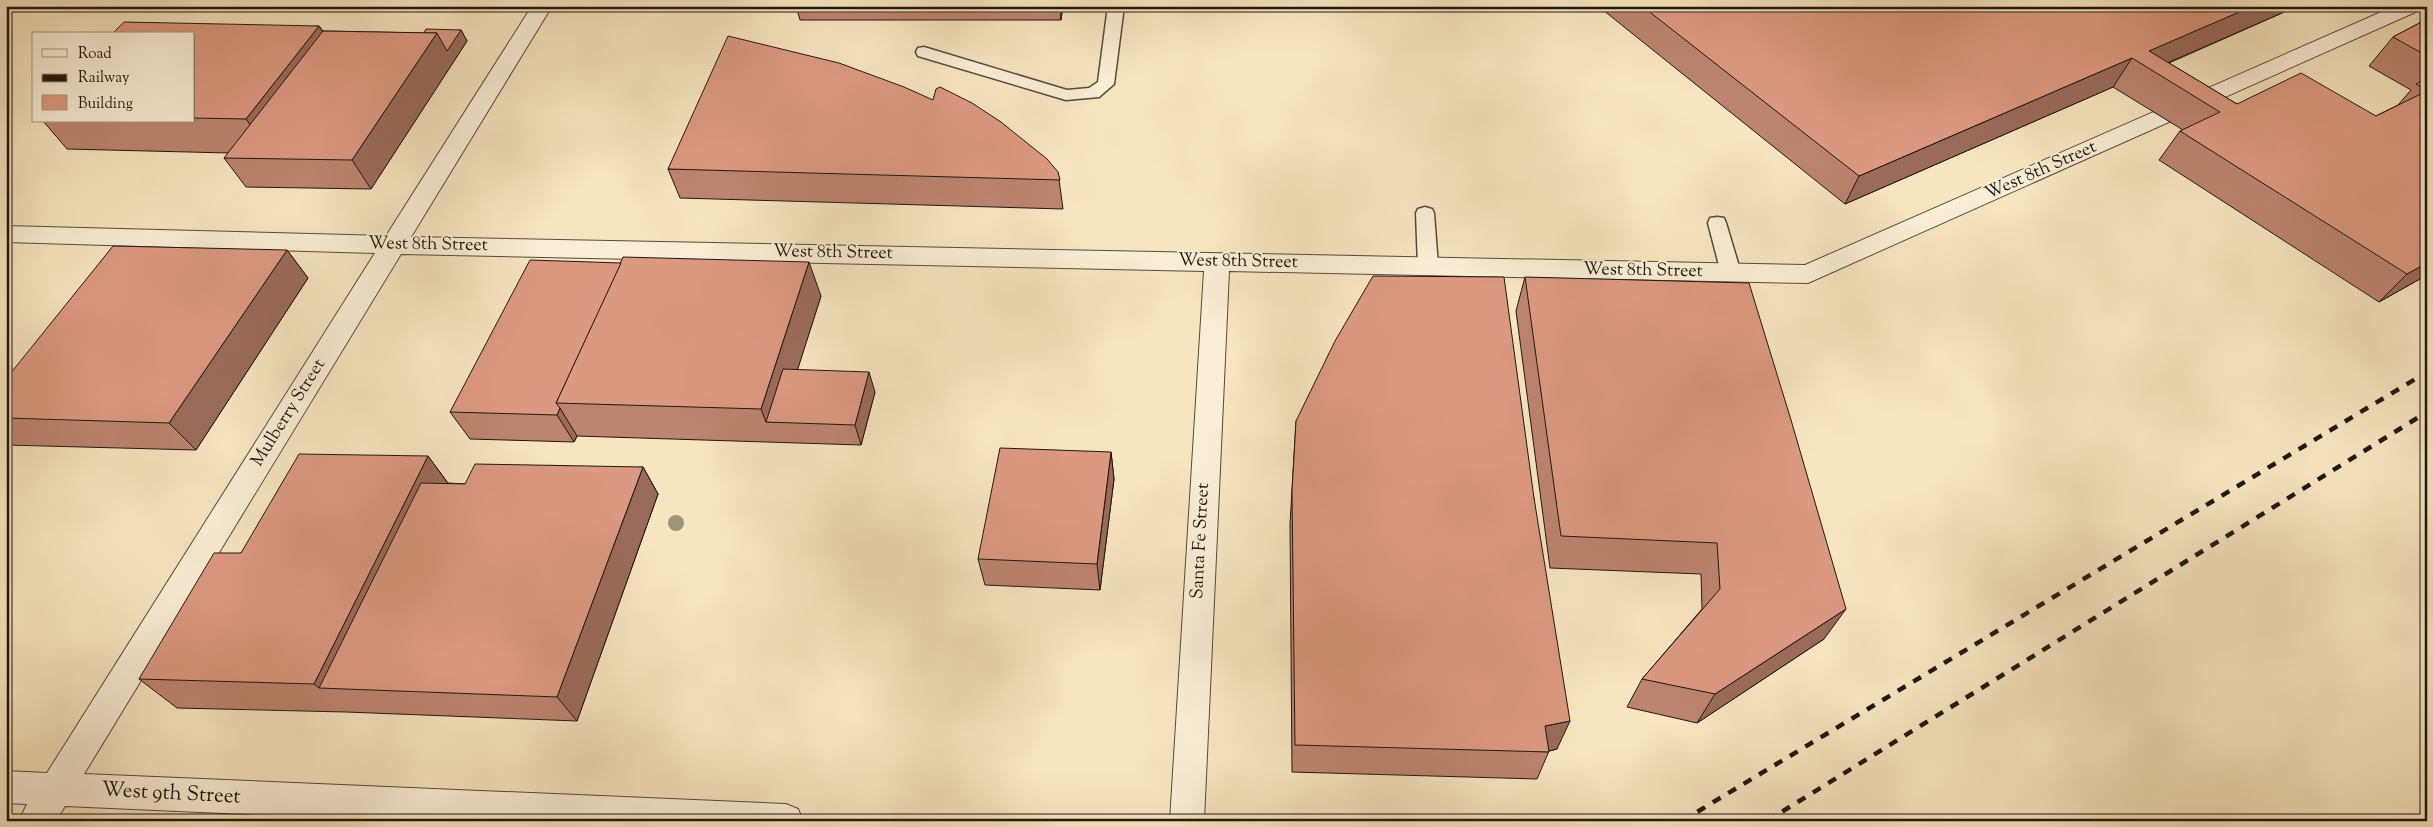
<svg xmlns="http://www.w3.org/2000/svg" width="2433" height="827" font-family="'Sorts Mill Goudy',serif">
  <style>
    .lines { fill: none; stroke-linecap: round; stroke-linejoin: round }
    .service-casing { stroke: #554a3b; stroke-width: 3 }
    .minor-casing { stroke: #554a3b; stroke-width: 2 }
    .service { fill: #faeed6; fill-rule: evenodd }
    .minor { fill: #faeed6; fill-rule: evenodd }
    .rail { stroke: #1f170f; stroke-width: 4.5; stroke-dasharray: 9 9; stroke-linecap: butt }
    .tree { fill: #9e9578 }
    .wall { fill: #bd846f; stroke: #1f170f }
    .shaded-wall { fill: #9a6b5a; stroke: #1f170f }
    .building { fill: #dc9981; stroke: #1f170f }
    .labels { text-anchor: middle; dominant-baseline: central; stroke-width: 4; stroke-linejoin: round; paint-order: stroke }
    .street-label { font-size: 18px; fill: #1f170f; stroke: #faeed6 }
    .near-street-label { font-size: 21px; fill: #1f170f; stroke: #faeed6 }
  </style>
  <rect width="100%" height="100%" fill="#f7e5c0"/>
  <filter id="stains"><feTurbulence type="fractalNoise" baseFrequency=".004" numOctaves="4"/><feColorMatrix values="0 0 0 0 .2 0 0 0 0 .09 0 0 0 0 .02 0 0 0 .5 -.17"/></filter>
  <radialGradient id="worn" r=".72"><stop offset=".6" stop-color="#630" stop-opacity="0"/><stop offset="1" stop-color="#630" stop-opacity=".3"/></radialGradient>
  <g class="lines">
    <g class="service-casing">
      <g id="service">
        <path d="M1108,6h16l-10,78 -15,13 -33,3 -148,-44 -2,-4 2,-4 6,-1 143,43 22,-2 9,-6z"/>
        <path d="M1425,207l7,2 2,4 4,53 -3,5 -7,2 -7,-2 -3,-5 -2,-53 2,-4z"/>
        <path d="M1717,217l7,1 2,5 15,50 -3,5 -7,2 -7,-2 -3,-5 -13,-50 2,-5z"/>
      </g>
    </g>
    <g class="minor-casing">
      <path id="minor" d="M532,6h20l-141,231 1394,28 590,-259h28l-3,4 -612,273 -579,-12 -25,550h-34l34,-550 -803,-17 -317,520 702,30 12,5 5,12h-400l-338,-15 -9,15h-37l8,-17 -21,-1v-32l41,2 328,-520 -369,-11v-16l380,10z"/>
    </g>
    <use href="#service" class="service"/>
    <use href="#minor" class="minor"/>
    <g class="rail">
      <path d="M1682,821l745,-449"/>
      <path d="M1767,821l660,-409"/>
    </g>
  </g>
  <circle class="tree" cx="676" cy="523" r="8"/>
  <g class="wall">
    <path d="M796,6h267l-2,14h-261z"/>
    <path d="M1598,6h700l-129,57 68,41 139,12 22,-11 13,-15 -42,-24 24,-29 34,-18v256l-48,27 -220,-142 21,-29 3,-1 -70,-43 -268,117z"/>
    <path d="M319,26l4,5 101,2 37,-3 6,11 -96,148 -125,-2 -22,-29 5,-5 -162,-4 -24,-28h151v-87z"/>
    <path d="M668,169l390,3 5,37 -383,-11z"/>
    <path d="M287,250l21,28 -112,172 -190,-5v-66z"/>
    <path d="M1525,277l299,362 -127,84 -70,-16 15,-28 60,-70 -1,-35 -151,-6 -34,-257z"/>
    <path d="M821,296l-24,74 78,22 -14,53 -284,-9 -3,6 -104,-3 -20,-27z"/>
    <path d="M1296,421l238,77 23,251 -8,2 -12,28 -245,-7 -2,-248z"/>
    <path d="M1111,452l3,27 -14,111 -115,-5 -7,-26z"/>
    <path d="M428,456l20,27 17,1 178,-17 15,27 -81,227 -231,-9 -169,-4 -38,-29 102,-126z"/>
  </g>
  <g class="shaded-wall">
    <path d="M1060,6h3l-2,14z"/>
    <path d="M2253,6h45l-147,64 -2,-19z"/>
    <path d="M319,26l22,34 -70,94 -25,-35z"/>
    <path d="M461,30l6,11 -96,148 -19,-29 85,-127z"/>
    <path d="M2132,58l-19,29 -268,117 14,-28z"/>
    <path d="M287,250l21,28 -112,172 -27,-27z"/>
    <path d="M809,262l12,34 -40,126h-15l-5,-13z"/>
    <path d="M2427,263v12l-48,27 28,-28z"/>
    <path d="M6,266l3,3 -3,3z"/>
    <path d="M869,372l6,20 -14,53 -6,-20z"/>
    <path d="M560,408l17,28 -3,6 -17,-27z"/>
    <path d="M1111,452l3,27 -14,111 -3,-26z"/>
    <path d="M428,456l24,33 -133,199 -5,-4z"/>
    <path d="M643,467l15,27 -81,227 -20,-24z"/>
    <path d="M1846,609l-22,30 -127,84 18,-29z"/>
    <path d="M1570,721l-13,28 -12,3v-26z"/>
  </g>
  <g class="building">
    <path d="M1642,6h611l-104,45 88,53 64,-31 75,43 51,-25v172l-20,11 -227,-143 40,-19 -88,-54 -273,118z"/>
    <path d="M2427,19v37l-34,-19z"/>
    <path d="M124,22l195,4 -73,93 -52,-1v-84h-82z"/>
    <path d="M426,29l35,1 -14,21 -10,-18h-13z"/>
    <path d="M323,31l114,2 -85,127 -128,-2z"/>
    <path d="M728,36l111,27 65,24 29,13 3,-11 4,-2 32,16 29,19 46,37 11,13 2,8 -392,-11z"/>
    <path d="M2427,79v12l-11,-7z"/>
    <path d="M113,246l174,4 -118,173 -163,-5v-39z"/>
    <path d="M623,257l186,5 -48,147 -205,-6z"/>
    <path d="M530,260l91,3 -65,140 4,5 -3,7 -107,-3z"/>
    <path d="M1373,276l131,1 30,221 36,223 -25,5 4,26 -254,-7 -3,-253 4,-71 39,-80z"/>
    <path d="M1525,277l224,6 42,137 55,189 -131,85 -73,-15 78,-90 -3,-46 -156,-7z"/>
    <path d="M783,369l86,3 -14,53 -89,-3z"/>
    <path d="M1000,448l111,4 -14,112 -119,-5z"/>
    <path d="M299,454l129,2 -114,228 -175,-5 75,-126h27z"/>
    <path d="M475,464l168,3 -86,230 -238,-9 102,-205 44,1z"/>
  </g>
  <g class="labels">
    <g class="street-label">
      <text transform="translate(2041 171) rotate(-24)">West 8th Street</text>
      <text transform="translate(428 245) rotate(1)">West 8th Street</text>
      <text transform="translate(833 253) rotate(1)">West 8th Street</text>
      <text transform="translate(1238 262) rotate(1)">West 8th Street</text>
      <text transform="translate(1643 271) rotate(1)">West 8th Street</text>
      <text transform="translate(289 413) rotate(-58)">Mulberry Street</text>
      <text transform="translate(1201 541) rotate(-87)">Santa Fe Street</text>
    </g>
    <g class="near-street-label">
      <text transform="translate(171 794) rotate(3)">West 9th Street</text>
    </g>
  </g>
  <rect width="2433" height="827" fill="none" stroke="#f7e5c0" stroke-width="25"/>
  <rect x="8" y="8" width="2418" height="812" fill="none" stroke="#1f170f" stroke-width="2.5"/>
  <rect x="12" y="12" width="2408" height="802" fill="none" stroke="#1f170f"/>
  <rect x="32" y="32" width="162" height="90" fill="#faeed6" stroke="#a29886"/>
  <rect x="42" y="49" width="25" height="8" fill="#faeed6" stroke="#a29886"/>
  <text x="78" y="58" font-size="15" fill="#1f170f">Road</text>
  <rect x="42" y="74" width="25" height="8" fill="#1f170f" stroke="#a29886"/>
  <text x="78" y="82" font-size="15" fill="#1f170f">Railway</text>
  <rect x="42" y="95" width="25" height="15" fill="#dc9981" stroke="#a29886"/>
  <text x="78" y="108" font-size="15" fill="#1f170f">Building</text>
  <rect width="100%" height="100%" filter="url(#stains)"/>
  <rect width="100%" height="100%" fill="url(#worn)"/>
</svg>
